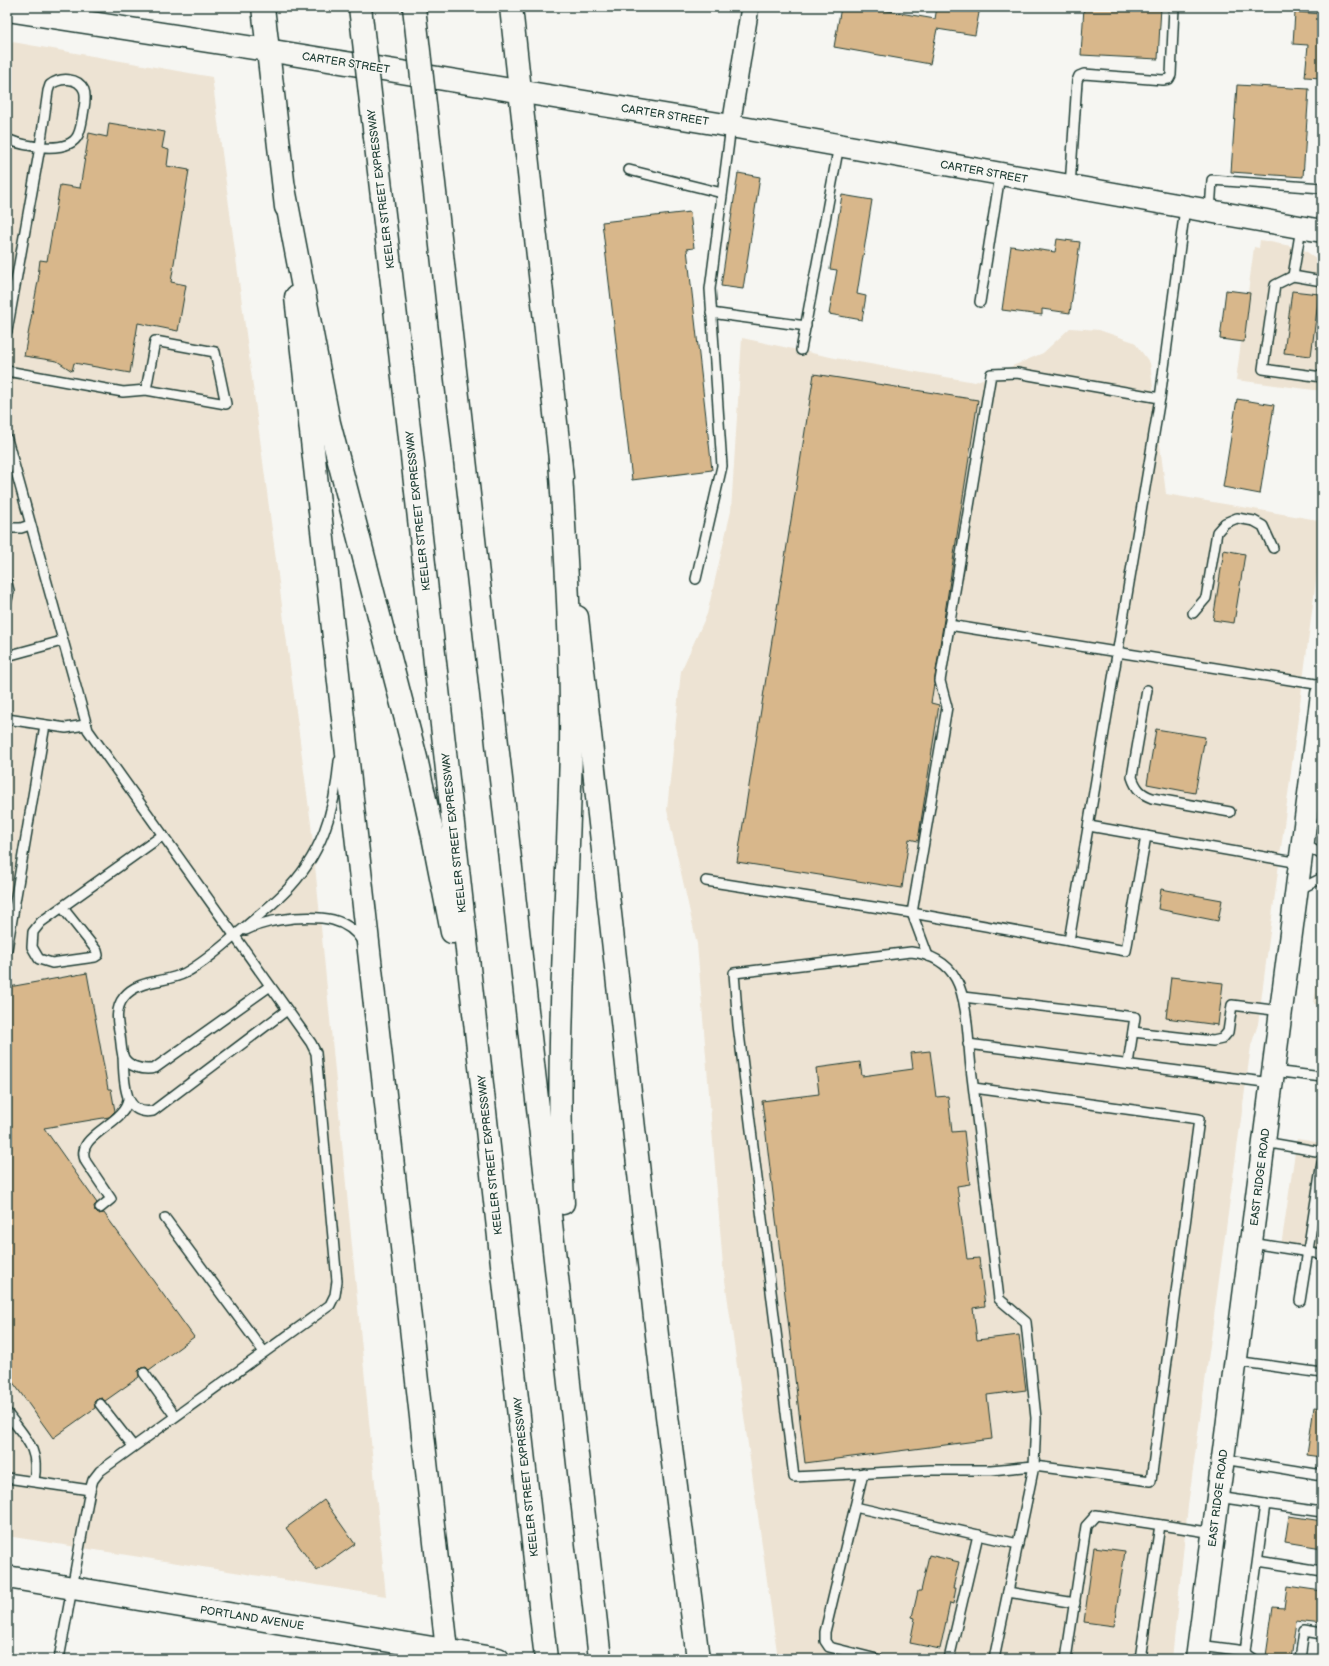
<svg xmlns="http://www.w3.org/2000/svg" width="1329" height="1666" font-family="'Balsamiq Sans',sans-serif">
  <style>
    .built { fill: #ede3d3 }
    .building { fill: #d8b78b; stroke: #1f3d34 }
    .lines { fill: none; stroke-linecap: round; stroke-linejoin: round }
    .service-casing { stroke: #1f3d34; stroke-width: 12 }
    .minor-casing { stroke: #1f3d34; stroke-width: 20 }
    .secondary-casing { stroke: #1f3d34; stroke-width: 25 }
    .primary-casing { stroke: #1f3d34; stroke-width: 25 }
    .motorway-casing { stroke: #1f3d34; stroke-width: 25 }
    .service { stroke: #f6f6f2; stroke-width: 9 }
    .minor { stroke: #f6f6f2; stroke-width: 17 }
    .secondary { stroke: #f6f6f2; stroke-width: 22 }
    .primary { stroke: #f6f6f2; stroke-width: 22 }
    .motorway { stroke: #f6f6f2; stroke-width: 22 }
    .motorway-bridge-casing { stroke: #1f3d34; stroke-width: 25; stroke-linecap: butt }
    .motorway-bridge { stroke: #f6f6f2; stroke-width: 22 }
    .labels { text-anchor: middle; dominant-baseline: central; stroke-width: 3; stroke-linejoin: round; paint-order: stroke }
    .street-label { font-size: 11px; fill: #1f3d34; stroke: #f6f6f2 }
  </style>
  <rect width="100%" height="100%" fill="#f6f6f2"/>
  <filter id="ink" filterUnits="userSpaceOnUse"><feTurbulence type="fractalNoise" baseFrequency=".025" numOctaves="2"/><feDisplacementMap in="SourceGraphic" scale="8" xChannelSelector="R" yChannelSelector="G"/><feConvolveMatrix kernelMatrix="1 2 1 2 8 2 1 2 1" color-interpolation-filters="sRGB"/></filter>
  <g filter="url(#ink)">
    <g class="built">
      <path d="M7,41l205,36 99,747 75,772 -379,-60z"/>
      <path d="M1260,240l41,8 21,14v129l-86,-11 5,-38 -21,-3 6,-49 22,3 6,-46 5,1z"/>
      <path d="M1070,328l29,2 35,12 16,21 16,131 152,26 4,15 -64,489 -7,22 -63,460 -16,153h-394l-55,-393 -26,-322 -30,-134 14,-139 26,-57 24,-103 11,-173 93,20 140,24 68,-29z"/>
      <path d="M1322,941v64l-8,-1z"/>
      <path d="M1297,1139l25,4v116l-42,-6z"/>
    </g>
    <g class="building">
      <path d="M841,7h24l70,12 2,-12h43l-5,28 -38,-6 -7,35 -96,-17z"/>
      <path d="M1084,7h77l-3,52 -77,-4z"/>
      <path d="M1295,12l27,2v64l-17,-1 3,-32 -15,-1z"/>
      <path d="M1237,85l72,4 -6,88 -72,-5z"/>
      <path d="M109,123l56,9 -3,16 7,2 -2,16 22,4 -18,112 15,3 -8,46 -40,-8 -8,50 -56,-10 -2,8 -15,-10 -33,-5 15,-80h-1l2,-16 7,1 13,-76 20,3 9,-55 18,4z"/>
      <path d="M738,173l22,4 -17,112 -22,-3z"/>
      <path d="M842,195l30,5 -15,94 9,2 -4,24 -33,-6 8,-44 -7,-1z"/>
      <path d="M690,212l4,36 -7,1 25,221 -80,10 -30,-258z"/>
      <path d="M1057,239l23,3 -10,71 -28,-4v6l-40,-5 9,-64 44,6z"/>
      <path d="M1226,290l24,3 -6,49 -24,-3z"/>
      <path d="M1292,291l27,3 -8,62 -27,-3z"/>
      <path d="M814,374l164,26 -47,303 8,2 -21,136 -9,-2 -7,49 -165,-26z"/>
      <path d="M1237,399l37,6 -14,89 -37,-7z"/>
      <path d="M1224,550l21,4 -11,69 -21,-3z"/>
      <path d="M1156,729l49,8 -10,56 -48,-9z"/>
      <path d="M1161,889l61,11 -4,21 -60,-12z"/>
      <path d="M87,973l21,116h3l4,22 -6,6 -65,11 53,75 -3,3 1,5 3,3 6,-1 90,124 -45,33 -3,-3 -5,1 -3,3 1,6 -34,24 -3,-3 -5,1 -3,3 1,6 -42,30 -46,-64v-374l2,-13z"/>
      <path d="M1171,977l52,6 -5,42 -52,-7z"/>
      <path d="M930,1051l6,46 12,-1 4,36 12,-1 6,53 -13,2 10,73 12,-1 6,48 -12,2 4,32 42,-5 7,55 -39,5 5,44 -187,24 -43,-362 57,-7 -3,-26 44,-6 2,14 51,-7 -2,-16z"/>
      <path d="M1314,1407l8,1v49l-15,-2z"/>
      <path d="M324,1500l31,44 -38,27 -31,-43z"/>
      <path d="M1289,1516l33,5v27l-37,-6z"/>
      <path d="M1094,1547l31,4 -11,75 -30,-4z"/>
      <path d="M929,1555l30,7 -6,26h3l-3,16 -3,-1 -10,46 -30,-6 5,-25 -3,-1 6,-26h3z"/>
      <path d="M1287,1586l35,5v33l-26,-3 -5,38 -25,-3 7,-49 11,1z"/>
    </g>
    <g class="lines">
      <g class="service-casing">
        <g id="service">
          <path d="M7,139c16,7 62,16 71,-4 3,-6 4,-14 5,-20 1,-8 4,-18 1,-25 -6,-13 -24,-13 -34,-5l-2,6 -8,56 -33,184"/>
          <path d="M629,170l93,23"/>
          <path d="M1070,187l7,-106 2,-5 5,-2 79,6 6,-1 2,-4 3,-68"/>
          <path d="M1210,211l2,-31 110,8"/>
          <path d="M1293,276l8,-48"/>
          <path d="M1322,281l-29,-5 -18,9 -12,84 59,8"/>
          <path d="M980,302l20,-127"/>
          <path d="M711,313l95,13"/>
          <path d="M801,350l38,-205"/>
          <path d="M7,371l116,21 23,-2 80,14 -11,-52 -60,-11 -9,49"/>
          <path d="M7,439l81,291 223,313 5,10 21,228 -2,14 -5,10 -230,166 -7,9 -3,10 -31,169"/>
          <path d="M7,528h14l9,-3"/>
          <path d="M696,579l26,-113 -12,-177 21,-163"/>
          <path d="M7,583l2,8 -2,9"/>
          <path d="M1193,613l13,-15 11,-66 8,-9 12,-5 17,3 9,5 10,22"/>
          <path d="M949,625l373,60"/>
          <path d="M7,656l55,-15"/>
          <path d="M1147,690l-15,87c4,12 9,17 20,21l78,14"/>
          <path d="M7,719l59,9 19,-3"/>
          <path d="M1089,826l211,37"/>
          <path d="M1303,843l19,12"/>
          <path d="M706,881l206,32 214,38 20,-115"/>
          <path d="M1298,890l24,-12"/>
          <path d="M62,907l35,44 1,4 -3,2 -43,6 -13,-4 -7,-12 1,-15 8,-10 122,-87"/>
          <path d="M246,930c16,-8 31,-10 48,-12 27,-2 53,-1 69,24"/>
          <path d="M1069,941l91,-543 25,-190"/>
          <path d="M7,949l38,-224"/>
          <path d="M928,956l-16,-43 35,-206 -7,-26 51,-307 26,-1 143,25"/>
          <path d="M270,986l-115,82c-11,3 -27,-1 -32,-12 -2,-7 -2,-15 -3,-21 -3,-13 -5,-27 4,-38 14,-18 42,-14 61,-24 22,-12 41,-30 60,-46 13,-11 27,-22 39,-34 37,-36 51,-82 55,-132"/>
          <path d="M963,997l172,20 -7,47"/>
          <path d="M1133,1032l80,9 9,-2 6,-7 4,-27 49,6"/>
          <path d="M968,1044l304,39"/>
          <path d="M123,1055c1,21 -1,62 30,56l134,-101"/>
          <path d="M1273,1071l49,6"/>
          <path d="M974,1088l225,31 -48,362 -117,-15 -43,4h-60l-137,7 -56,-452 -4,-52 177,-21c18,2 36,10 45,27 12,22 12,63 15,89 10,77 19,154 28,231l27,23 10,96 -2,48 -40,193"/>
          <path d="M1264,1142l58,10"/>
          <path d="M100,1208l11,-9 -25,-37c-14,-27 40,-37 42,-63"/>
          <path d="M165,1218l99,134"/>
          <path d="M1251,1243l71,11"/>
          <path d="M1300,1301l22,-139"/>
          <path d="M1235,1361l87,12"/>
          <path d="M144,1373l31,43"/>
          <path d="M100,1404l33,42"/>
          <path d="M7,1413c18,25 33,35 27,68"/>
          <path d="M1223,1459l99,16"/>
          <path d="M863,1473l-38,159v9l4,6 48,12"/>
          <path d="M7,1478l83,12"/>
          <path d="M1218,1497l47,7 -20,147 2,4 6,4"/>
          <path d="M1265,1504l57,8"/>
          <path d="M855,1507l163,37"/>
          <path d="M1258,1561l64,10"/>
          <path d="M1008,1592l67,11"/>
          <path d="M1199,1645l46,6"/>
          <path d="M949,1659l29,-124"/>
          <path d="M1066,1659l20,-133 10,-11 118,18"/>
          <path d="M1140,1659l20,-134"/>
          <path d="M1300,1659l4,-28 18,3"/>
        </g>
      </g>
      <g class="minor-casing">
        <path id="minor" d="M731,126l19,-119"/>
      </g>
      <g class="secondary-casing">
        <g id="secondary">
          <path d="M7,10l260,40 464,76 591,105"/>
          <path d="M1197,1659l125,-965"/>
        </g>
      </g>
      <g class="primary-casing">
        <g id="primary">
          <path d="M263,7l23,200"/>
          <path d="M511,7l51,471"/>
          <path d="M296,297l152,1362"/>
          <path d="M577,617l82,736 39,306"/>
          <path d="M7,1577l491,82"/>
        </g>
      </g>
      <g class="motorway-casing">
        <g id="motorway">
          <path d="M375,137l34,292 137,1230"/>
          <path d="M430,148l170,1511"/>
          <path d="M284,188l45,235 87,335 17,78 19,96"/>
          <path d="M560,459c6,96 12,192 11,288 -3,152 -16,304 -8,456"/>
        </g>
      </g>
      <use href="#service" class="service"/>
      <use href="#minor" class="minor"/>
      <use href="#secondary" class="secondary"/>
      <use href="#primary" class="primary"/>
      <use href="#motorway" class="motorway"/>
      <g class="motorway-bridge-casing">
        <g id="motorway-bridge">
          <path d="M360,7l15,130"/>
          <path d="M414,7l16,141"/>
        </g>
      </g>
      <use href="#motorway-bridge" class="motorway-bridge"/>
    </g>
  </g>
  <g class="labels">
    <g class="street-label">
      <text transform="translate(346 63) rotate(9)">CARTER STREET</text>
      <text transform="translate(665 115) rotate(9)">CARTER STREET</text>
      <text transform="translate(984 172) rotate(10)">CARTER STREET</text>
      <text transform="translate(381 189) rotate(-97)">KEELER STREET EXPRESSWAY</text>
      <text transform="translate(418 511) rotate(-96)">KEELER STREET EXPRESSWAY</text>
      <text transform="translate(454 833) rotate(-96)">KEELER STREET EXPRESSWAY</text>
      <text transform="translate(490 1155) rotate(-96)">KEELER STREET EXPRESSWAY</text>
      <text transform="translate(1260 1177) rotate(-83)">EAST RIDGE ROAD</text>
      <text transform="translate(526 1477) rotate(-96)">KEELER STREET EXPRESSWAY</text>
      <text transform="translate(1218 1498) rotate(-83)">EAST RIDGE ROAD</text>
      <text transform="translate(252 1618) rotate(9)">PORTLAND AVENUE</text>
    </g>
  </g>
  <rect width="1329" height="1666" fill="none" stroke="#f6f6f2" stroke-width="24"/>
  <rect x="12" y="12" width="1305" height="1642" fill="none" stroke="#1f3d34" stroke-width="1.5" filter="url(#ink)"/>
</svg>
